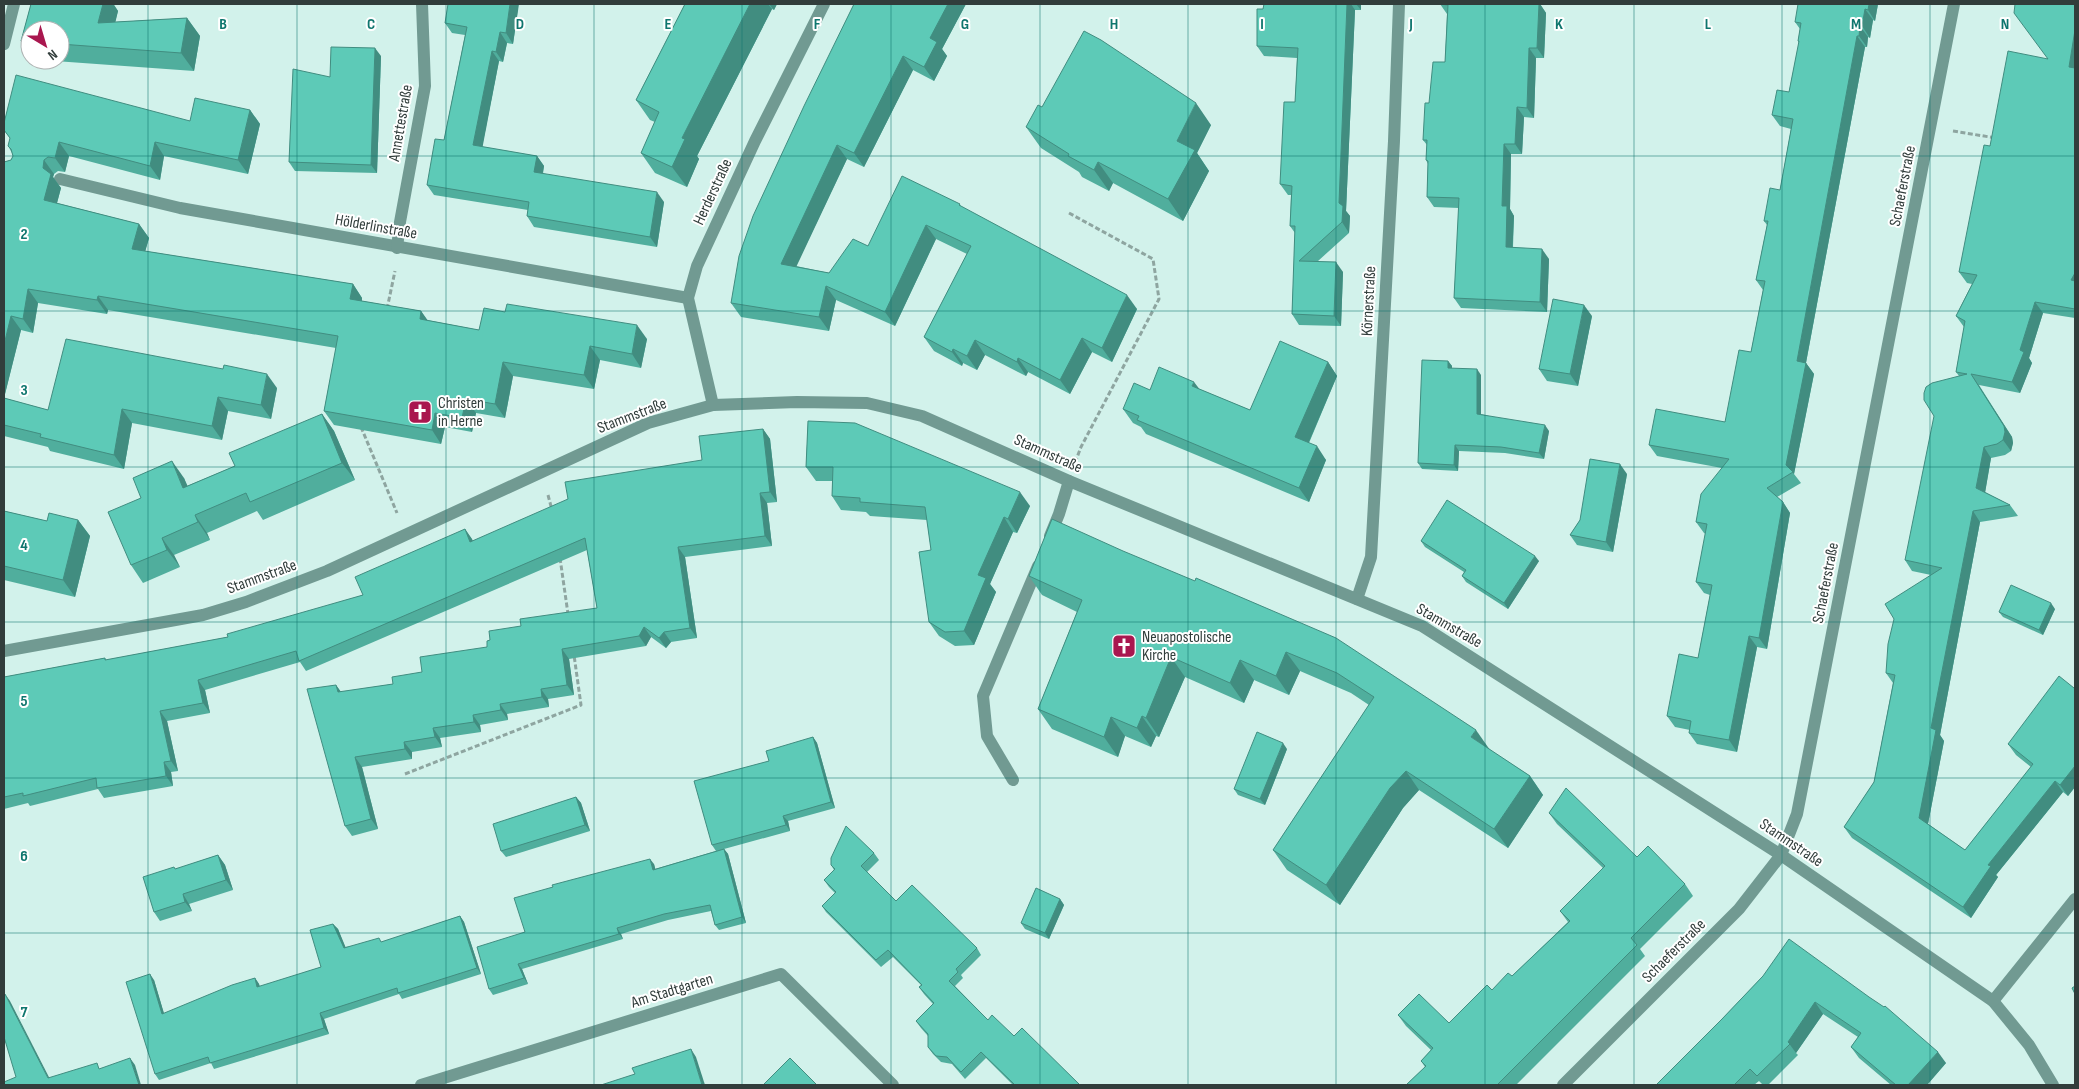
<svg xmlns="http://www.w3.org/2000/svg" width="2079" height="1089" font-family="'Sofia Sans Condensed',sans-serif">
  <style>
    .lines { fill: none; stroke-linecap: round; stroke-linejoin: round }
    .path { stroke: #8ea5a0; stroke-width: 3; stroke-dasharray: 5 2.5; stroke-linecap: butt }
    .minor { stroke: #719a92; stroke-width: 12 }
    .wall { fill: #50ae9d }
    .shaded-wall { fill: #418d80 }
    .building { fill: #5dcab7; stroke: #418d80 }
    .grid { fill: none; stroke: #0f766e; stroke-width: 1; stroke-opacity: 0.55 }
    .labels { text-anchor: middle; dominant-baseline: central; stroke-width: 4; stroke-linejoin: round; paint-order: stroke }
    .street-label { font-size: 16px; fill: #313d3b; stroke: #fff }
    .poi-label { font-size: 16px; fill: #313d3b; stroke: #fff; text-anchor: start }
    .grid-label { font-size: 16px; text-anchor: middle; font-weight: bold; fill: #0f766e; stroke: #fff; stroke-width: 4; stroke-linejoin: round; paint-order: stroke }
  </style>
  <rect width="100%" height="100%" fill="#d2f2eb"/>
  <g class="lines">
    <g class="path">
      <path d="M1953,131l43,7"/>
      <path d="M1069,213l84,46 6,40 -78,148 -5,13"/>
      <path d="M387,309l8,-38"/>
      <path d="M361,427l36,86"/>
      <path d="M548,495l4,15"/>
      <path d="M560,558l8,56"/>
      <path d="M405,774l176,-69 -7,-50"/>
    </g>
    <g class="minor">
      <path d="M4,44l10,-40"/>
      <path d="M60,179l120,29 508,90"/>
      <path d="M397,248l3,-26 25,-136 -3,-82"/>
      <path d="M713,405l-25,-107 9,-32 58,-125 69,-137"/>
      <path d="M1050,536l9,-22 10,-33"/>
      <path d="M1357,599l14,-42 23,-416 5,-137"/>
      <path d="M4,651l199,-36 43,-13 81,-31 321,-148 65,-18 84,-3 70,1 55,13 147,65 353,145 359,229 212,146 36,44 24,40"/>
      <path d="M1013,780l-26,-44 -4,-40 55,-130"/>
      <path d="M1993,1001l82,-102"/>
      <path d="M421,1085l360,-111 112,111"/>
      <path d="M1563,1085l176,-176 42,-54 16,-41 157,-810"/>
    </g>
  </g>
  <g class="wall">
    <path d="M31,4h84l-1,1 4,6 -3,11 72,-4 13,18 -6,35 -153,-11h19v-30h-30v24l-9,-13z"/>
    <path d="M685,4h92l-3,6 -2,-1 -75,147 2,3 -12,28 -32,-14 -14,-20 14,-31 -5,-2 -14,-20z"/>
    <path d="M854,4h112l-24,45 5,7 -13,25 -21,-11 -49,97 -17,-8 -51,107 33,7 39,-27 92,-42 1,3 176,102 -25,53 -20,-10 -22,42 -42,-22 -2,4 -41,-21 -8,15 -14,-7 -1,3 -28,-15 -10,-14 43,-83 -31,-15 -41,87 -59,-26 -7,31 -88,-14 -10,-14z"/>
    <path d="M1264,4h97v6h-6l-9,201 4,5 -1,17 -31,28 25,11 -2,54 -42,-1 -7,-11 3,-81 -5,-7 1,-31h-3l-8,-11 15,-82 2,-44 -33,-2 -7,-10z"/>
    <path d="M1440,4h100l6,9 -2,45h-8l-2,60 -10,-1 -2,37h-11l-1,55 4,7 -1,31 36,12 -2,53 -86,-4 -7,-10 5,-90 -25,-1 -7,-10 1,-33 -2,-4 1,-15 -4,-5 6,-37 16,-41 2,-48z"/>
    <path d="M1878,4l-3,17 -2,-1 -3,18 -2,-1 -1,10h-2l-59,316 8,11 -20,100 7,9 -24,14 6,5 7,11 -23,136 -10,-2 -20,105 -40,-8 -8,-11 1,-3 -15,-3 -8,-11 31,-58 12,-63 -6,-2 -8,-11 10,-48 -2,-1 -8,-11 26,-54 -65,-12 -8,-11 76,-23 26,-70 12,-62 -7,-10 11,-55 -3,-4 16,-31 11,-61 -11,-3 -8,-11 17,-23 10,-49 -1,-2 2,-12 -5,-7z"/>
    <path d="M2075,4v314l-32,-5 -14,45 3,5 -12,30 -41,-8 33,52 1,6 -2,8 -6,4 -14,3 -6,34 25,13 8,11 -38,6 -40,213 4,6 -16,83 37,26 66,-83 -15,-12 -8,-11 67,-57v100l-7,9 -5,-4 -67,83 2,2 -27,41 -119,-80 -8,-11 30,-45 19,-99 -7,-10 45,-98 -19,-4 -7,-11 54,-184 -3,-4 8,-45 -8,-11 16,-32 -5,-1 -8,-11 31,-126 57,-87z"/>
    <path d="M518,8l-5,36 -6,-1 -4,19 -4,-1 -17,86 55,9 7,10 -1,8 121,28 -7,45 -123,-20 -7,-11 1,-6 -94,-15 -7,-10 17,-45 21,-105 -13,-2 -7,-10z"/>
    <path d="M381,56l-4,117 -82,-2 -6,-9 41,-85z"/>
    <path d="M1042,107l169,18 -14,28 12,18 -26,50 -70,-38 -4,8 -27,-14 -3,-5 -38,-24 -15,-21z"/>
    <path d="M250,110l10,14 -12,50 -84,-18 -4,24 -91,-24 -4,16 -7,-1 -4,3 -1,3 8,11 -4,15 82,21 10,14 -4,13 208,33 9,14v3l59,10 6,9 52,10 168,9 -6,29 -41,-8 -6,29 -81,-13 -8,42 -29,-5 -4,19 -27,-5 -4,17 -107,-19 -10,-14 12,-63 -228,-38 -1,4 -69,-11 -5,30 -12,-3 -17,68 44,12 229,-22 -6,31 -43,-8 -6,29 -90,-17 -8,46 -74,-18 -2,-4 -44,-11v-274l7,-2 2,-4 -1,-3 -4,-7 2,-8 -6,-8 186,-9z"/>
    <path d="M1592,316l-14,70 -31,-5 -8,-12z"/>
    <path d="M1448,361l4,5v3l29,6v39l68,17 -5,28 -39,-6 -46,-2 -1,20 -36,-2 -4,-6z"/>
    <path d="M1328,362l9,14 -28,67 17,17 -17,42 -163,-68 -5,-7 -8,-4 -10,-14 27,-19 49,-1 51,21z"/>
    <path d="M322,414l12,17 21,49 -92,40 -6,-9 -50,22 3,7 -36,15 6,12 -37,16 -12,-18 10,-67 43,-20 3,8 48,-20z"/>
    <path d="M808,421l222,85 -13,27 -4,-1 -23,52 6,8 -22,53 -19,1 -16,-10 -10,-14 2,-72 -4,-30 -57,-4 -4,-4 -25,-2 -9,-14v-15h-16l-10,-14z"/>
    <path d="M763,429l7,10 7,63 -10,1 5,43 -87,11 12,81 -26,4 -5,6 -15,-11 -5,9 -77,13 5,36 -26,4 1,8 -42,7 1,6 -28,5 1,7 -41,6 2,9 -30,5v7l-50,8 16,62 -26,7 -7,-10 -9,-141 5,7 52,-8 94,-37 3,-7 31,-14 76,-18 -10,-58 -281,121 -6,-9 -95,28 5,23 -43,8 11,50 -7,1 2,14 -69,12 -6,-9 -68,17 -2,-3 -24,6v-132l101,-19 1,2 122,-23 135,-42 102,-66 8,12 229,-81z"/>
    <path d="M1627,474l-14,78 -36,-7 -7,-10 10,-15z"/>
    <path d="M4,511l43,10 31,-1 12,16 -15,61 -71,-17z"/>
    <path d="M1052,519l438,231 40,26 13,19 -35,53 -89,-58 -16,18 -63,97 -53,-35 -14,-20 96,-145 -18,-12 -51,-22 -11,24 -35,-15 -10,23 -59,-26 -26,60 -3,-1 -5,11 -26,-11 -7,21 -66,-28 -14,-20 39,-97 -35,-17 -13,-19z"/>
    <path d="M1421,541l118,20 -31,48 -42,-27 -4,-6 2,-4 -39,-25z"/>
    <path d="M2055,609l-12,26 -40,-18 -4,-5z"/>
    <path d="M813,737l4,6 18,65 -47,13 2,10 -66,18 4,5 18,69 -27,7 -4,-5 -4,-14 -43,9 -47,14 2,5 -101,30 6,15 -35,11 -4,-6 36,-57 129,-68 1,5 61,-18 -4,-6 57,-84z"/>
    <path d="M1287,749l-22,56 -27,-10 -4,-6z"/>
    <path d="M576,797l5,6 9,28 -84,26 -5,-6z"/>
    <path d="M1549,813l88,44 48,27 8,12 -53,53 5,7 -129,129h-110l19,-18 -4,-6 10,-11 -25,-24 -8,-11 51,8 43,-33 20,-14 56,-54 -8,-11 43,-43 -46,-44z"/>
    <path d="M874,853l5,7 -12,12 29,29 81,47 4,7 -20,20 2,3 -8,8 33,34 26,16 66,49h-67l-27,-27 -21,21 -13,-15 -11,-2 -8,-8 -5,-7v-11l-7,-8 -5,-7 17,-17 -9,-10 -5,-7 2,-2 -28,-28 -12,10 -55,-55 -4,-6 13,-13 -6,-6 -5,-7 10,-10 -3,-5z"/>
    <path d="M218,855l7,10 8,25 -44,14 3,7 -32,10 -6,-9 22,-43z"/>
    <path d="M1060,899l4,6 -15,34 -24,-10 -4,-6z"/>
    <path d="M460,916l4,6 17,52 -79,25 -3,-5 -75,25 5,15 -115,35 -3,-6 -52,17 -4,-6 -1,-94 10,34 91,-36 4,6 1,3 61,-20 12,-43 5,5 7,18 37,-5z"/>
    <path d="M1763,976l183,87 -19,22h-36l-32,-27 -8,-11 7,-10 -35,-23 -27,39 2,2 -30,30h-5l-4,-4 -5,4h-98l66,-66z"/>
  </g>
  <g class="shaded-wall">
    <path d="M103,4h12l-1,1 4,6 -7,30 -13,-18z"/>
    <path d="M510,4h9l-6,40 -7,-11z"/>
    <path d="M750,4h18l4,5 -75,147 2,3 -12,28 -15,-20 10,-29z"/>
    <path d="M769,4h8l-3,6z"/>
    <path d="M948,4h18l-24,45 5,7 -13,25 -10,-14 6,-29z"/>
    <path d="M1347,4h4l4,6 -9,201 4,5 -1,17 -7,-11 -3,-19z"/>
    <path d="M1356,4h5v6z"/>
    <path d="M1539,4h1l6,9 -2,45 -7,-10z"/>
    <path d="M1869,4h9l-3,17 -7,-11z"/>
    <path d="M1865,9l8,11 -3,18 -8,-12z"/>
    <path d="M187,18l13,18 -6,35 -13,-18z"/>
    <path d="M1860,26l8,11 -1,10 -8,-11z"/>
    <path d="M2075,30v46l-6,-9z"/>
    <path d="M500,32l7,11 -4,19 -7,-10z"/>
    <path d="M1857,36l8,11 -60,321 1,-5 8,11 -20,100 -8,-9 11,-104z"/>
    <path d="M375,48l6,8 -4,117 -6,-8z"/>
    <path d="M1529,48l7,10 -2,60 -7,-10z"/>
    <path d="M492,51l7,10 -18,94 -8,-10z"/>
    <path d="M903,56l10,14 -49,97 -10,-14z"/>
    <path d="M1196,103l15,22 -14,28 12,18 -26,50 -15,-22 9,-58z"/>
    <path d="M1517,107l7,10 -2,37 -7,-10z"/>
    <path d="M250,110l10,14 -12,50 -10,-14z"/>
    <path d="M59,142l10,14 -4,16 -10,-14z"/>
    <path d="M155,142l9,14 -4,24 -10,-14z"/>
    <path d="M1504,144l7,10 -1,55 4,7 -2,41 -6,-10 -4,-41z"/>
    <path d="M837,145l10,14 -56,119 -10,-14z"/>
    <path d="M537,156l7,10 -3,16 -7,-10z"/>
    <path d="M44,160l10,14 -1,3 8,11 -7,26 -10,-14 -1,-32z"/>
    <path d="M1098,162l15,21 -4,8 -15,-21z"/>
    <path d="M657,192l7,10 -7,45 -7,-10z"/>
    <path d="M139,224l10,14 -7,25 -10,-14z"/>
    <path d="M926,225l10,14 -41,87 -10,-14z"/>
    <path d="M1542,249l7,10 -2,53 -7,-10z"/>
    <path d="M1336,262l7,10 -2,54 -7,-10z"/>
    <path d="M2075,273v13l-4,-6z"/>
    <path d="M353,284l9,14 -2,15 -10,-14z"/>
    <path d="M826,286l10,14 -7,31 -10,-14z"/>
    <path d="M28,289l10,14 -5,30 -10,-14z"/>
    <path d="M1127,295l10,14 -25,53 -10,-14z"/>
    <path d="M98,296l10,14 -1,4 -10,-14z"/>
    <path d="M2035,302l8,11 -14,45 3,5 -12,30 -8,-11 8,-32z"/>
    <path d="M1584,305l8,11 -14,70 -8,-12z"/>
    <path d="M421,311l10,14 -11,-6z"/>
    <path d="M11,316l10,14 -17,68v-53z"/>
    <path d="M637,325l10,14 -6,29 -9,-14z"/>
    <path d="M1082,338l10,14 -22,42 -10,-14z"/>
    <path d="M975,340l10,15 -8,15 -10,-14z"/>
    <path d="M590,346l10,14 -6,29 -10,-14z"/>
    <path d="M953,349l10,14 -1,3 -10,-14z"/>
    <path d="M1018,358l10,14 -2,4 -9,-14z"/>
    <path d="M1448,361l4,5v8l-4,-6z"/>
    <path d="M503,362l10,14 -8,42 -10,-14z"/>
    <path d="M1328,362l9,14 -32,75 -10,-14z"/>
    <path d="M1477,369l4,6v44l-4,-5z"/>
    <path d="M267,374l10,14 -6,31 -10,-14z"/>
    <path d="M1971,374l41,63 1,6 -2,8 -8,-11z"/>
    <path d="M1194,382l10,13 -12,-9z"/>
    <path d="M218,397l10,14 -6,29 -10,-14z"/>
    <path d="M466,399l10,14 -4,19 -10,-14z"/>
    <path d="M122,409l10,14 -8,46 -10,-14z"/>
    <path d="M435,413l10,14 -4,17 -9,-14z"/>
    <path d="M322,414l12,17 21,49 -13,-17z"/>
    <path d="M1545,425l4,6 -5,28 -5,-6z"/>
    <path d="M763,429l7,10 7,63 -7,-10z"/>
    <path d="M1455,445l4,6 -1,20 -4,-6z"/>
    <path d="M1317,446l9,14 -17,42 -10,-14z"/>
    <path d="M1984,447l7,11 -7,41 -8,-11z"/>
    <path d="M172,461l12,17 12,27 -13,-17z"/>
    <path d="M1620,464l7,10 -14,78 -7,-10z"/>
    <path d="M1020,492l10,14 -13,27 -9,-14z"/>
    <path d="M760,493l7,10 5,43 -7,-10z"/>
    <path d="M1783,502l7,11 -23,136 -8,-11z"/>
    <path d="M1973,511l7,11 -40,213 4,6 -17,88 -8,-11 12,-90z"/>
    <path d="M195,515l12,18 3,7 -12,-18z"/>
    <path d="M1004,517l9,15 -23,52 6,8 -22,53 -10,-14 14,-56z"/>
    <path d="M78,520l12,16 -15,61 -12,-17z"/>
    <path d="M465,529l7,10 5,13 -7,-10z"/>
    <path d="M162,538l12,17 6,12 -13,-17z"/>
    <path d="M678,547l7,10 12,81 -7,-10z"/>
    <path d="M1535,556l4,5 -31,48 -4,-6z"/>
    <path d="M2051,603l4,6 -12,26 -4,-5z"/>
    <path d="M644,627l7,10 -5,9 -7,-10z"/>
    <path d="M664,632l7,10 -5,6 -7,-10z"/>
    <path d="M1749,636l8,11 -20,105 -8,-12z"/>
    <path d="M562,649l7,10 5,36 -7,-10z"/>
    <path d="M1286,652l14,19 -11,24 -13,-19z"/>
    <path d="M1171,657l14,20 -26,60 -13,-19z"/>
    <path d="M1240,660l14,20 -10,23 -14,-20z"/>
    <path d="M198,680l7,10 5,23 -7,-10z"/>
    <path d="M336,685l7,10 -5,-3z"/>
    <path d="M541,689l7,10 1,8 -7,-10z"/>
    <path d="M500,704l7,10 1,6 -7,-10z"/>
    <path d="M160,711l7,10 11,50 -7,-10z"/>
    <path d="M473,715l7,10 1,7 -7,-10z"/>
    <path d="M1142,716l14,20 -5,11 -14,-19z"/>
    <path d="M1111,717l14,19 -7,21 -14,-20z"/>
    <path d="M433,728l7,10 2,9 -7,-10z"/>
    <path d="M1476,730l14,20 -19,-13z"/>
    <path d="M813,737l4,6 18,65 -4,-6z"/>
    <path d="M404,742l8,10v7l-7,-10z"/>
    <path d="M1283,743l4,6 -22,56 -5,-6z"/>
    <path d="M355,757l7,10 16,62 -7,-10z"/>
    <path d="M164,762l7,10 2,14 -7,-10z"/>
    <path d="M2075,766v21l-7,9 -8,-11z"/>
    <path d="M1406,771l13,19 -16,18 -63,97 -14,-20 64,-97z"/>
    <path d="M1530,776l13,19 -35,53 -14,-19z"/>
    <path d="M2055,781l8,11 -67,83 2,2 -27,41 -8,-11 25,-42z"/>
    <path d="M576,797l5,6 9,28 -5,-6z"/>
    <path d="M783,816l5,5 2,10 -4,-6z"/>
    <path d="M724,849l4,5 18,69 -4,-6z"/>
    <path d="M218,855l7,10 8,25 -7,-10z"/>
    <path d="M650,859l4,5 3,11 -4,-5z"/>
    <path d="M183,894l6,10 3,7 -7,-9z"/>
    <path d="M1060,899l4,6 -15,34 -4,-6z"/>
    <path d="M460,916l4,6 17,52 -4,-6z"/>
    <path d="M333,924l5,5 10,24 -4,-5z"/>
    <path d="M617,928l4,6 2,5 -4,-5z"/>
    <path d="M518,964l4,5 6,15 -4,-6z"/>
    <path d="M150,974l4,6 12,40 -4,-6z"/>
    <path d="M255,978l4,6 2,9 -4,-6z"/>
    <path d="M5,994l5,7 43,84 -5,-7z"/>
    <path d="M1815,1002l8,12 -27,39 -8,-11z"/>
    <path d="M320,1013l4,6 5,15 -5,-6z"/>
    <path d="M691,1049l5,8 9,28h-3z"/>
    <path d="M1938,1052l8,11 -19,22h-19z"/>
    <path d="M130,1058l5,7 6,20h-2z"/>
  </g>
  <g class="building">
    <path d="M31,4h72l-5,19 89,-5 -6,35 -121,-9v-14h-30v12l-9,-1z"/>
    <path d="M448,4h62l-4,29 -6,-1 -4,20 -4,-1 -19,94 64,11 -3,16 123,20 -7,45 -123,-21 2,-14 -102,-17 8,-46 9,1 23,-113 -22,-4z"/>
    <path d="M685,4h65l-68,134 3,1 -13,28 -31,-14 18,-41 -23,-12z"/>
    <path d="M854,4h94l-18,34 7,4 -13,25 -21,-11 -49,97 -17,-8 -56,119 48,9 24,-34 15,7 34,-70 58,28 -1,1 168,90 -25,53 -20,-10 -22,42 -42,-22 -1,4 -42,-22 -8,16 -14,-7 -1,3 -28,-15 47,-91 -45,-21 -41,87 -59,-26 -7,31 -88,-14 8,-47 14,-40 51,-110z"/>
    <path d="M1264,4h83l-8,199 4,3 -1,16 -43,39 37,1 -2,54 -42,-2 3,-88h-5l2,-40 -12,-2 4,-82h11l3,-54 -41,-2v-37h6z"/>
    <path d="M1440,4h99l-2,44h-8l-2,60 -10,-1 -2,37h-11l-2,62h5l-1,41 36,2 -2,53 -86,-4 5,-100 -32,-1 1,-36 -2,-1 1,-20h-4l2,-37h4l4,-41h12l3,-57z"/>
    <path d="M1798,4h71l-1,6 -3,-1 -3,17h-2l-1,10h-2l-60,325 9,2 -20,102 7,7 -26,16 16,14 -24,136 -10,-2 -20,104 -40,-7 2,-12 -24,-5 12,-62 19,4 14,-73 -16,-3 11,-58 -11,-2 5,-28 28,-35 -80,-14 7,-36 69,13 14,-72 12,2 14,-71 -9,-1 12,-59h-4l6,-33 10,2 13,-71 -21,-4 5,-25 12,2 10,-51h-1l3,-18 -6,-1z"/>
    <path d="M2015,4h60v26l-6,37 6,1v205l-4,7 4,1v28l-40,-7 -15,48 4,2 -12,30 -41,-8 33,52 1,6 -2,8 -6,4 -13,3 -8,41 34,17 -37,6 -42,217 5,2 -17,88 46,32 68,-86 -25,-20 51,-68 15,12 1,-1v79l-15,19 -5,-4 -67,84 3,1 -28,41 -119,-80 30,-45 21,-107 -9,-2 2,-29 6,-25 -9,-15 57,-36 -37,-8 29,-144 -10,-16v-7l2,-6 6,-4 35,-9 -11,-2 9,-51 -9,-5 21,-41 -18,-3 25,-127 6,1 18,-95 40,8 -34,-46z"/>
    <path d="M1084,31l17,9 95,63 -19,38 18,9 -27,49 -70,-37 -4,8 -26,-14 1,-2 -43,-27 12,-22 4,2z"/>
    <path d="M331,47l44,1 -4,117 -82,-3 4,-93 37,8z"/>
    <path d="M16,75l174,46 5,-23 55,12 -12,50 -83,-18 -5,24 -91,-24 -4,16 -7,-1 -4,3 -1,8 8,6 -7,26 95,24 -7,25 221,35 -3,15 71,12 -1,8 59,11 5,-22 21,4 2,-8 130,21 -5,29 -42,-8 -6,29 -81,-13 -8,42 -29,-5 -4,19 -27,-5 -3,17 -108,-19 14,-75 -240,-40 -1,4 -69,-11 -5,30 -12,-3 -7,29v-183l7,-2 2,-4 -2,-7 -3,-3 2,-8 -6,-8v-7z"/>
    <path d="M1553,299l31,6 -14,69 -31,-5z"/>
    <path d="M66,339l157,30 1,-4 43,9 -6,31 -43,-8 -6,29 -90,-17 -8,46 -74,-18 1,-3 -37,-9v-27l44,12z"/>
    <path d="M1280,341l48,21 -33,75 22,9 -18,42 -162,-68 2,-4 -16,-7 11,-26 16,7 9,-23 35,15 -2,4 58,24z"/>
    <path d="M1422,360l26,1v7l29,1v45l68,11 -6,28 -38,-6 -46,-2 -1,20 -36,-2z"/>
    <path d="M322,414l20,49 -92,39 -4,-9 -51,22 3,7 -36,16 5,12 -36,15 -23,-53 33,-14 -8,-20 39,-17 11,27 52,-22 -6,-13z"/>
    <path d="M808,421l47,2 165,69 -12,27 -4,-2 -26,58 8,3 -22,53 -19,1 -16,-10 -10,-70 12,-2 -6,-43 -65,-5v-4l-28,-2 1,-29h-27z"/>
    <path d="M763,429l7,63 -10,1 5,43 -87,11 12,81 -26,4 -5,6 -15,-11 -5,9 -77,13 5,36 -26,4 1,8 -42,7 1,6 -28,5 1,7 -41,6 2,9 -31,5 1,7 -50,8 16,62 -26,7 -38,-137 29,-4 2,7 55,-8 -1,-7 30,-5 -2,-15 67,-10v-6l3,-1 -1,-9 32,-5 -1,-7 77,-11 -12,-70 -286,123 -3,-10 -98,29 5,23 -43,8 11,50 -7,1 2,14 -69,12 -1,-10 -73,18v-3l-19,4v-120l101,-19v2l123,-23 -1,-3 136,-39 -8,-18 110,-48 5,13 98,-43 -3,-17 137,-22 -3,-24z"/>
    <path d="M1590,459l30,5 -14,78 -36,-7 10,-15z"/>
    <path d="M1447,500l88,56 -31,47 -42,-27 4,-6 -45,-29z"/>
    <path d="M4,511l43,10 2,-8 29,7 -15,60 -59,-14z"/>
    <path d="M1052,519l71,32 72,30 1,-3 140,60 140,92 -5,7 59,39 -36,53 -88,-58 -16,17 -64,97 -53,-35 101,-153 -37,-24 -51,-21 -10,24 -36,-16 -10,23 -59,-26 -25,61 -4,-2 -5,12 -26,-11 -7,20 -66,-28 44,-109 -53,-24z"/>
    <path d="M2011,585l40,18 -12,27 -40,-18z"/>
    <path d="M1257,732l26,11 -23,56 -26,-10z"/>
    <path d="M813,737l18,65 -48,14 3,9 -74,20 -18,-64 75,-20 -3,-10z"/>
    <path d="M1566,788l71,69 11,-11 37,38 -54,54 6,7 -140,140h-91l20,-19 -5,-5 12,-13 -35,-33 21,-21 30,29 38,-38 5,5 16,-17 4,3 58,-55 -10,-10 45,-45 -56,-53z"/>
    <path d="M576,797l9,28 -84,26 -8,-27z"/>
    <path d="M846,826l28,27 -13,13 35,35 16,-16 65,63 -21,21 2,3 -9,9 39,39 4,-5 22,21 8,-8 58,57h-65l-34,-33 -20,20 -14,-15 -11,-1 -8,-9v-13l-12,-13 18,-18 -15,-16 3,-2 -34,-35 -12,10 -54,-54 14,-14 -12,-12 11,-11 -4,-4v-7z"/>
    <path d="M724,849l18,68 -27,8 -5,-20 -46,9 -47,14 2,6 -101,30 6,14 -35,11 -12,-42 48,-15 -11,-34 39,-11 -1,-2 98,-26 3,11z"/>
    <path d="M218,855l8,25 -43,14 2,8 -31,10 -11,-35 31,-10 1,2z"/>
    <path d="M1036,888l24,11 -15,34 -24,-10z"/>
    <path d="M460,916l17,52 -79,25 -1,-5 -77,25 4,15 -114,35 -2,-6 -53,17 -29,-92 24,-8 12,40 70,-29 23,-7 2,9 64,-20 -11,-37 23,-6 11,24 35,-10 2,4z"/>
    <path d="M1789,939l80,58 15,10 1,-1 53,46 -30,33h-12l-45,-38 10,-14 -46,-31 -27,40 2,2 -33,32 -7,-7 -16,16h-78l66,-66 41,-43z"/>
    <path d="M2075,986v8l-3,-6z"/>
    <path d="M4,994h1l43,84 49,-15 2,6 31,-11 9,27h-135v-3l12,-5 -12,-40z"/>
    <path d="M691,1049l11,36h-101l34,-11 -3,-6z"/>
    <path d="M790,1058l27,27h-54z"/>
  </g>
  <path class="grid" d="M148,4v1081M297,4v1081M446,4v1081M594,4v1081M742,4v1081M891,4v1081M1040,4v1081M1188,4v1081M1336,4v1081M1485,4v1081M1634,4v1081M1782,4v1081M1930,4v1081M4,156h2071M4,311h2071M4,467h2071M4,622h2071M4,778h2071M4,933h2071"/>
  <defs>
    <g id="church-square" transform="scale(1.25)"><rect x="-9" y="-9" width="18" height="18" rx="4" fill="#a9174f" stroke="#fff"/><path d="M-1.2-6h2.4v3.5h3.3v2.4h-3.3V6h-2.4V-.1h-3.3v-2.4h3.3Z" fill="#fff"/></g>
  </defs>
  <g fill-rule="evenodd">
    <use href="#church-square" x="420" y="412"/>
    <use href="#church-square" x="1124" y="646"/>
  </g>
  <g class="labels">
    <g class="street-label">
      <text transform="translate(401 123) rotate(-80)">Annettestraße</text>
      <text transform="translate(1903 186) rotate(-79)">Schaeferstraße</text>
      <text transform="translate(713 192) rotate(-65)">Herderstraße</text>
      <text transform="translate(376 227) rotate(10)">Hölderlinstraße</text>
      <text transform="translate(1369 301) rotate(-87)">Körnerstraße</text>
      <text transform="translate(632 416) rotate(-21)">Stammstraße</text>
      <text transform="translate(1048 454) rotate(24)">Stammstraße</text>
      <text transform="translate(262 577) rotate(-20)">Stammstraße</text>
      <text transform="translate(1826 583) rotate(-79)">Schaeferstraße</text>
      <text transform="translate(1449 626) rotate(30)">Stammstraße</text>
      <text transform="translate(1791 843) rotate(34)">Stammstraße</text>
      <text transform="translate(1674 951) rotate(-45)">Schaeferstraße</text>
      <text transform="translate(672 991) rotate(-17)">Am Stadtgarten</text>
    </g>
    <g class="poi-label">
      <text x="438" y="403">Christen<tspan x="438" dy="18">in Herne</tspan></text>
      <text x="1142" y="637">Neuapostolische<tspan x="1142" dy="18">Kirche</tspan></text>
    </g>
  </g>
  <g class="grid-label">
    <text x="223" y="29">B</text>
    <text x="371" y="29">C</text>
    <text x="520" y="29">D</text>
    <text x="668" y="29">E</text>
    <text x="817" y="29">F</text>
    <text x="965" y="29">G</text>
    <text x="1114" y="29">H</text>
    <text x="1262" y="29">I</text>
    <text x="1411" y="29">J</text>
    <text x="1559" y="29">K</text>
    <text x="1708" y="29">L</text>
    <text x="1856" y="29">M</text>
    <text x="2005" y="29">N</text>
    <text x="24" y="239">2</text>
    <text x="24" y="395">3</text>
    <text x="24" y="550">4</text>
    <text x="24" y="706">5</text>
    <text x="24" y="861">6</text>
    <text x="24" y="1017">7</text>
  </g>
  <rect width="2079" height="1089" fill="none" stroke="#313d3b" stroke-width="10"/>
  <g transform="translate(45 45) rotate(142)"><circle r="24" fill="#ffffff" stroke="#adb1b1"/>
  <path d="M0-4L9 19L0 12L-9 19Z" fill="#a9174f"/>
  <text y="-8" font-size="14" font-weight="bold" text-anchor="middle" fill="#313d3b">N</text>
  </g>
</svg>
